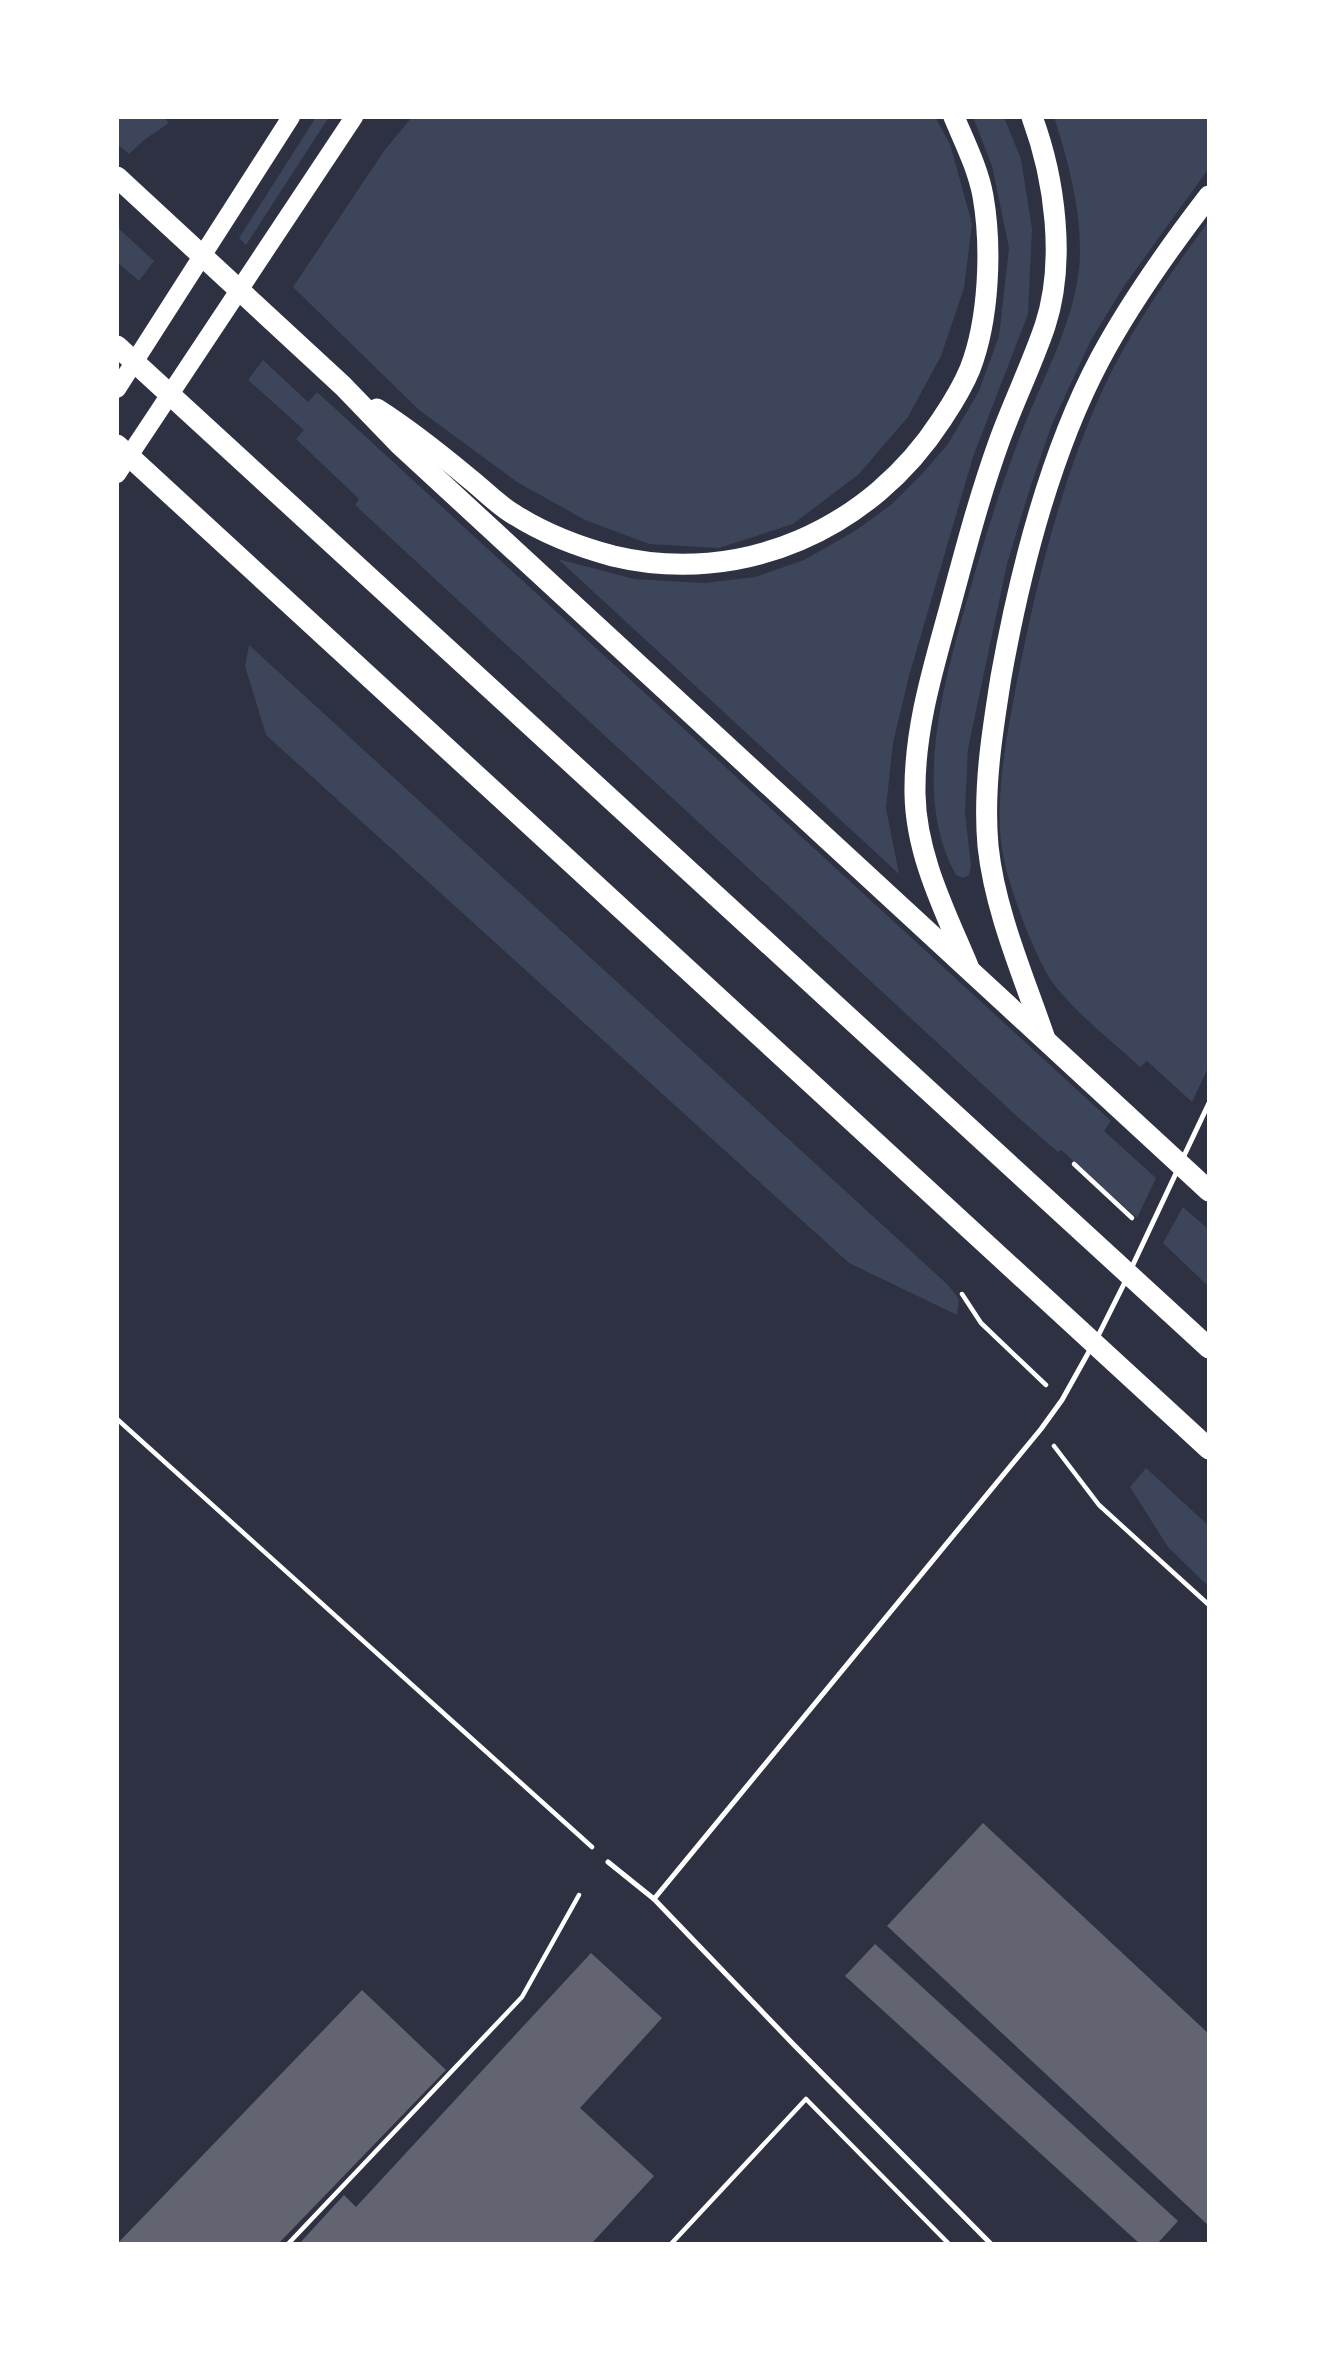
<svg xmlns="http://www.w3.org/2000/svg" width="1326" height="2361" font-family="'IBM Plex Sans',sans-serif">
  <style>
    .green { fill: #3c4559 }
    .building { fill: #626471 }
    .lines { fill: none; stroke-linecap: round; stroke-linejoin: round }
    .path { stroke: #fff; stroke-width: 4.5 }
    .service { stroke: #fff; stroke-width: 5 }
    .primary { stroke: #fff; stroke-width: 18 }
    .motorway { stroke: #fff; stroke-width: 21 }
  </style>
  <rect width="100%" height="100%" fill="#2d3142"/>
  <g class="green">
    <path d="M117,117h46l6,6 -25,17 -15,14 -12,-10z"/>
    <path d="M316,117h13l-83,128 -7,-7z"/>
    <path d="M412,117h523l15,27 22,80 -8,64 -23,68 -33,61 -49,57 -66,50 -74,24 -70,-4 -64,-24 -68,-38 -98,-72 -126,-123 91,-136z"/>
    <path d="M973,117h31l17,42 11,70 -4,85 -55,143 -64,219 -16,67 -7,65 13,66 -341,-315 76,20 70,4 51,-6 49,-17 51,-29 37,-27 29,-29 27,-31 31,-53 20,-55 10,-88 -17,-82z"/>
    <path d="M1054,117h155v51l-85,118 -33,54 -39,84 -22,64 -23,76 -39,185 -3,63 6,54 -2,9 -6,3 -7,-3c-45,-80 -12,-192 11,-275 16,-56 33,-112 54,-166 21,-55 51,-106 58,-165 5,-50 -10,-105 -25,-152z"/>
    <path d="M1209,221v845l-17,36 -45,-41 -7,6c-28,-26 -60,-50 -84,-80 -19,-23 -46,-97 -52,-127 -12,-55 3,-124 13,-179 20,-100 44,-201 87,-294 28,-59 66,-114 105,-166z"/>
    <path d="M117,227l37,34 -15,20 -22,-19z"/>
    <path d="M263,360l45,42 9,-10 794,729 -7,10 52,47 -19,40 -76,-68 -3,2 -37,-32 -666,-615 4,-6 -63,-60 8,-9 -56,-50z"/>
    <path d="M249,645l698,639 12,15 -2,16 -108,-52 -583,-528 -21,-69z"/>
    <path d="M1183,1207l26,23v57l-46,-44z"/>
    <path d="M1146,1468l63,58v61l-41,-40 -38,-60z"/>
  </g>
  <g class="building">
    <path d="M983,1823l226,211v192l-322,-300z"/>
    <path d="M875,1944l303,277 -21,23h-17l-295,-268z"/>
    <path d="M591,1953l71,65 -82,90 74,68 -63,68h-292l45,-49 12,12z"/>
    <path d="M362,1990l84,80 -168,174h-161z"/>
  </g>
  <g class="lines">
    <g class="path">
      <path d="M1074,1164l58,54"/>
      <path d="M962,1294l19,29 65,62"/>
      <path d="M117,1419l475,428"/>
      <path d="M1054,1446l45,59 110,100"/>
      <path d="M288,2244l234,-247 57,-102"/>
      <path d="M671,2244l135,-145 143,145"/>
    </g>
    <g class="service">
      <path d="M1182,1160l27,-57"/>
      <path d="M1130,1271l48,-102"/>
      <path d="M1096,1340l30,-60"/>
      <path d="M608,1862l46,37 140,146 197,199"/>
      <path d="M654,1899l387,-470 21,-29 29,-52"/>
    </g>
    <g class="primary">
      <path d="M117,389l174,-272"/>
      <path d="M117,474l237,-357"/>
    </g>
    <g class="motorway">
      <path d="M117,177l226,209 56,58 810,747"/>
      <path d="M117,346l1092,1002"/>
      <path d="M377,409c33,21 63,45 93,70 15,12 29,27 45,36 30,19 64,32 98,41 129,31 258,-27 329,-137 10,-15 21,-33 28,-50 19,-49 22,-121 13,-173 -5,-27 -18,-53 -29,-79"/>
      <path d="M117,445l1092,1004"/>
      <path d="M968,966c-23,-55 -52,-111 -53,-172 -1,-64 18,-125 35,-187 15,-56 30,-113 50,-168 14,-38 32,-75 45,-113 21,-64 10,-147 -13,-209"/>
      <path d="M1045,1039c-21,-62 -50,-127 -57,-193 -5,-56 4,-113 13,-169 19,-106 48,-222 99,-318 31,-58 69,-111 109,-163"/>
    </g>
  </g>
  <rect width="1326" height="2361" fill="none" stroke="#ffffff" stroke-width="238"/>
</svg>
